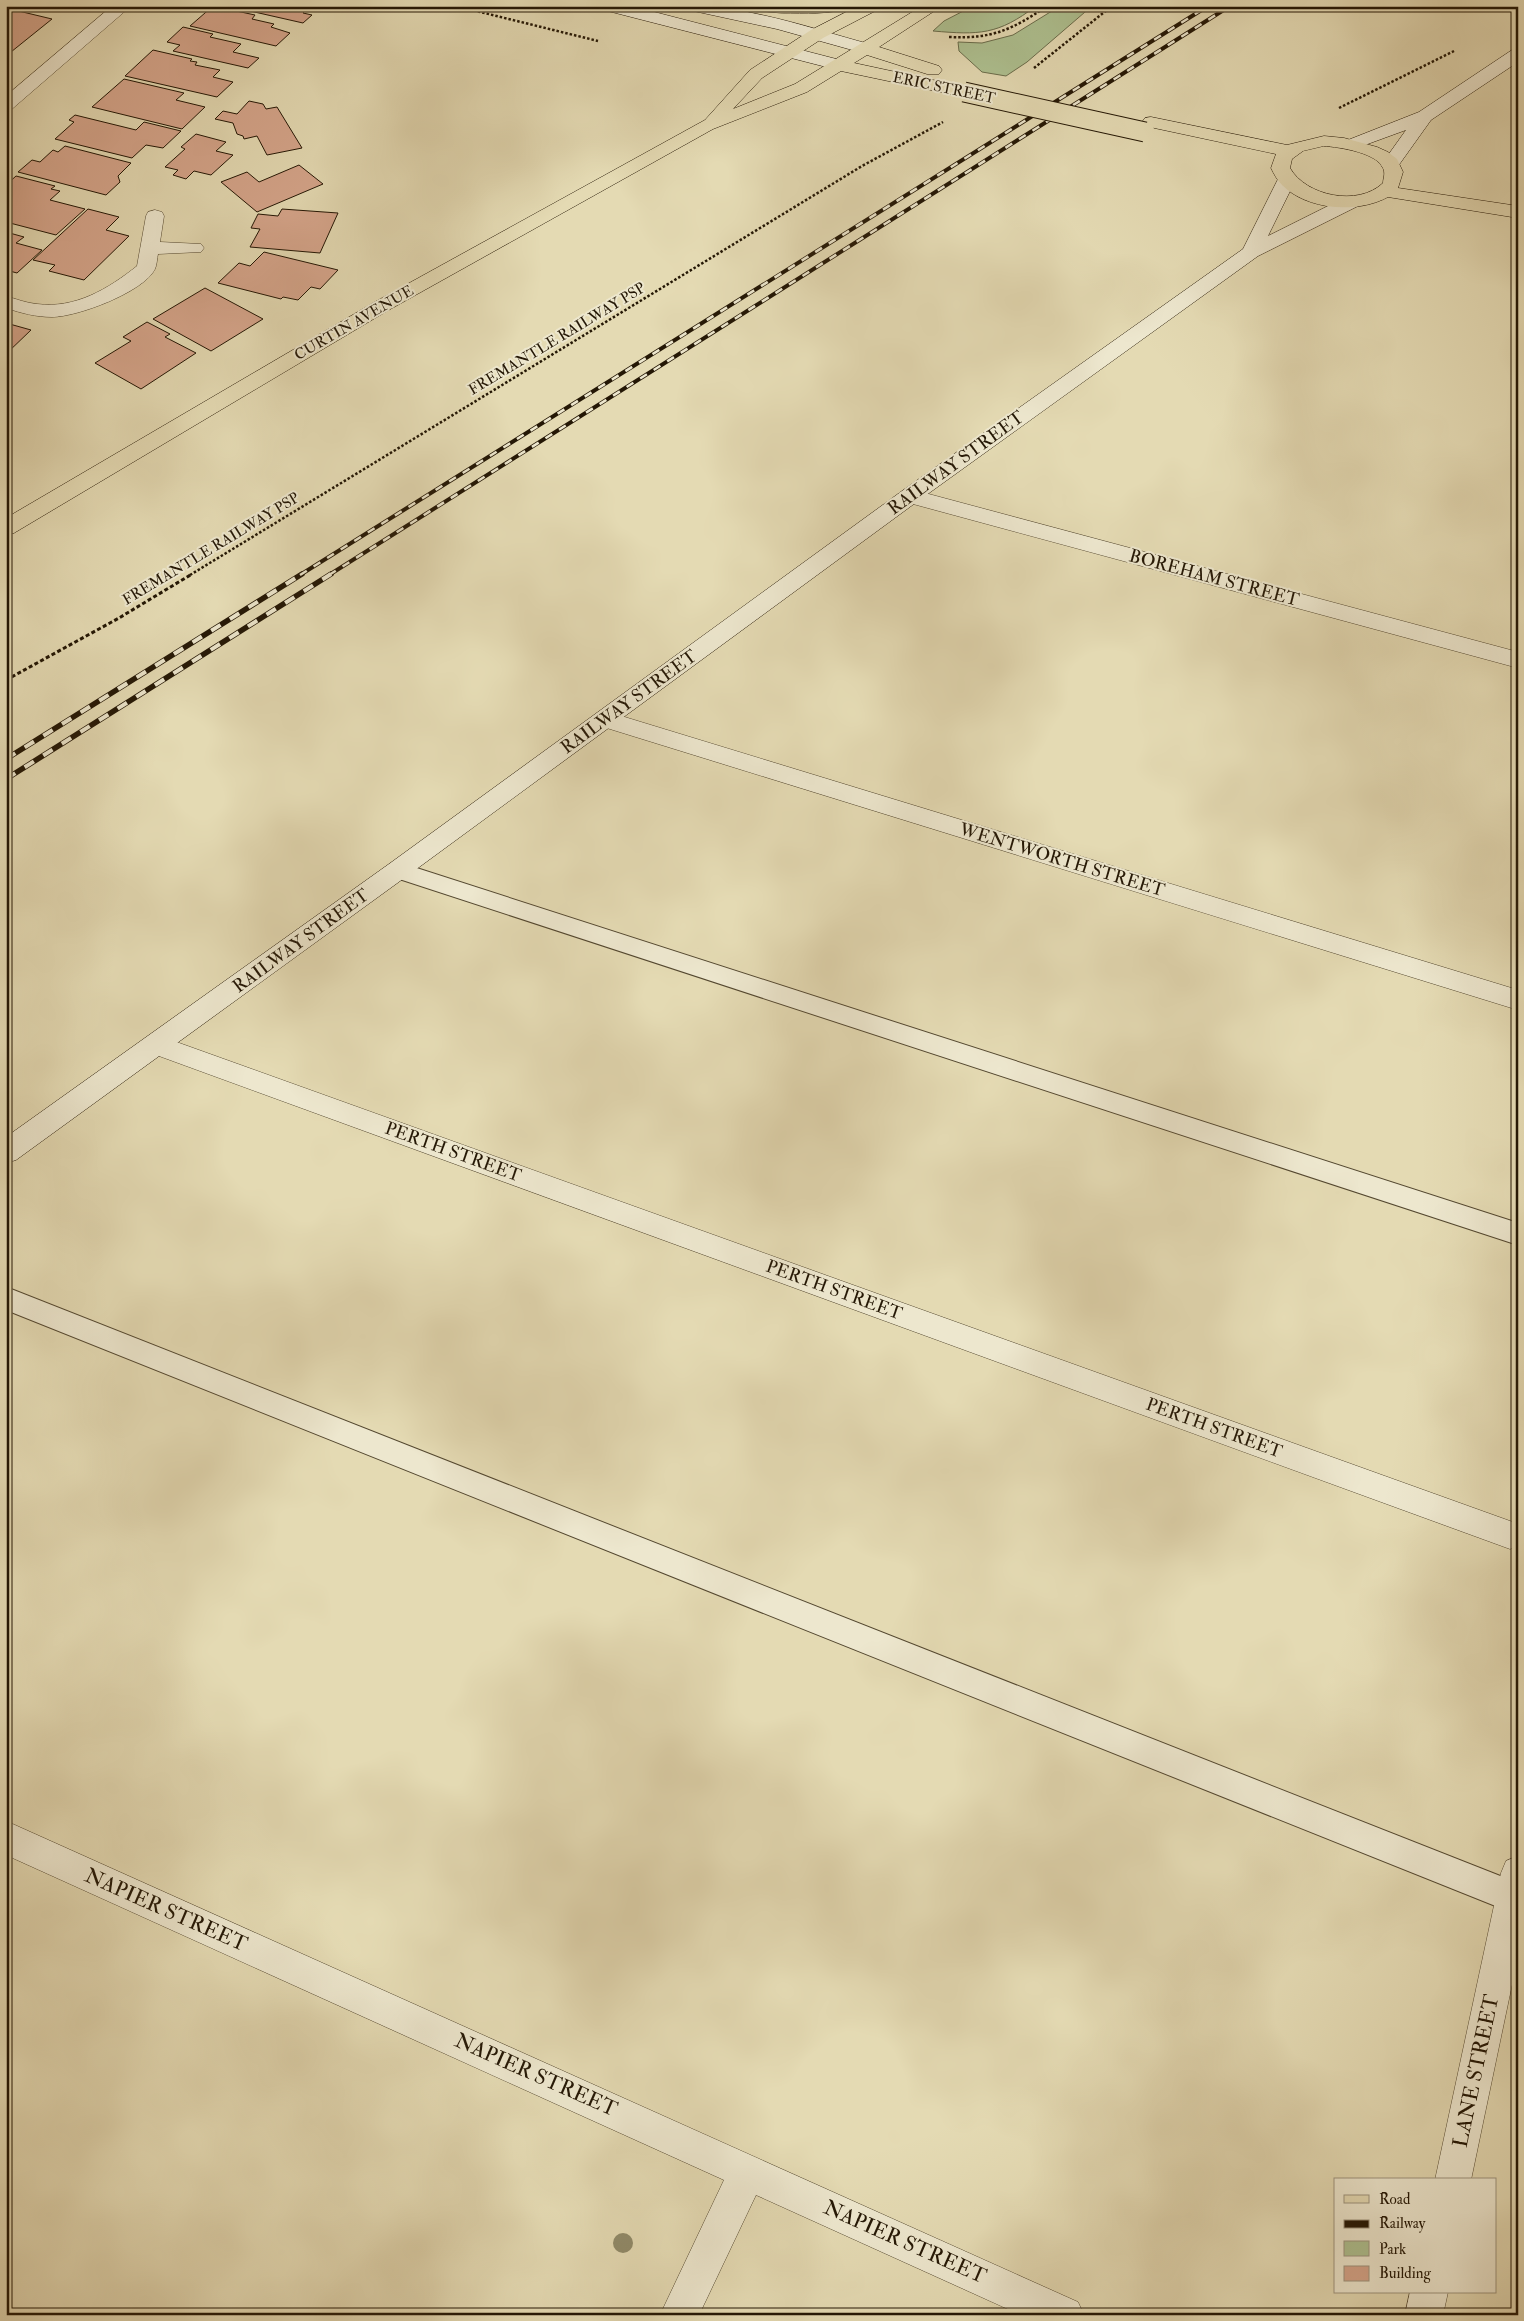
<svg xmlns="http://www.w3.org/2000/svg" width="1524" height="2321" font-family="'IM FELL Double Pica',serif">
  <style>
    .green { fill: #aec191; stroke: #696c4b }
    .building { fill: #d5a58b; stroke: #241705 }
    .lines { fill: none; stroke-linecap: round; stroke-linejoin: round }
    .lane-casing { stroke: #544830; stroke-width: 2 }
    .street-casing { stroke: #544830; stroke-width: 1 }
    .secondary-casing { stroke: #241705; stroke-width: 1 }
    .primary-casing { stroke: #241705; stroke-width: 1 }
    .path-far1 { stroke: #241705; stroke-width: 2.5; stroke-dasharray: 2.5 2; stroke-linecap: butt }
    .path { stroke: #241705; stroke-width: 3; stroke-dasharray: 4 2.5; stroke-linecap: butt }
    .lane { fill: #ede7ce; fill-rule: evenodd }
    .street { fill: #ede7ce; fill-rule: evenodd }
    .secondary { fill: #ede7ce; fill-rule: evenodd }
    .primary { fill: #e4dab3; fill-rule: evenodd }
    .rail-far1-casing { stroke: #241705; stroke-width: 4 }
    .rail-casing { stroke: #241705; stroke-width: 5.5 }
    .rail-far1 { stroke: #ede7ce; stroke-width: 2.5; stroke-dasharray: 8; stroke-linecap: butt }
    .rail { stroke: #ede7ce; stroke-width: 4; stroke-dasharray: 11; stroke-linecap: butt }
    .primary-bridge-casing { stroke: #241705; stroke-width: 21; stroke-linecap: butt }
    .primary-bridge { stroke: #e4dab3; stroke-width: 19 }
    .tree { fill: #918b6a }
    .labels { text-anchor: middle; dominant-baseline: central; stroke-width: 4; stroke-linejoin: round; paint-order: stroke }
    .far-street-label { font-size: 15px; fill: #241705; stroke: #ede7ce }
    .street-label { font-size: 18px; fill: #241705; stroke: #ede7ce }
    .near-street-label { font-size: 21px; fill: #241705; stroke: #ede7ce }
  </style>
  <rect width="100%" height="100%" fill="#e4dab3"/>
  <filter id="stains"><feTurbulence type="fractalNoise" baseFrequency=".004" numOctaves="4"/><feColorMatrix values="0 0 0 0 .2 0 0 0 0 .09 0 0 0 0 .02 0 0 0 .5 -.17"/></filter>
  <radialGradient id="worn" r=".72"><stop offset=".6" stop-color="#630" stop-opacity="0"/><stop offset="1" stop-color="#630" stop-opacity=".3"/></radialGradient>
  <g class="green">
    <path d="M973,6h63c-38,29 -57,29 -103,25l11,-10z"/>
    <path d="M1060,6h32l-65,56 -21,14 -24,-4 -23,-21 -1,-9 24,1 31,-8z"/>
  </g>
  <g class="building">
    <path d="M213,6l42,9 -3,4 22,5 -3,3 19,6 -14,13 -86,-20z"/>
    <path d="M228,6h82l-7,7 9,2 -9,8z"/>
    <path d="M6,8l46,11 -46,37z"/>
    <path d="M183,27l30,7 -3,3 31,7 -8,8 26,6 -11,10 -75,-17 7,-6 -13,-3z"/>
    <path d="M153,50l39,9 -2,2 7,1 -2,3 25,5 -7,7 20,5 -16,15 -92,-21z"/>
    <path d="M124,79l60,14 -8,7 29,7 -23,22 -90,-22z"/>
    <path d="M249,101l14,3 3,5 11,-2 25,41 -35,7 -10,-19 -13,3 -1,-3 -6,-2 -4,-11 -18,-4 8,-8 14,3z"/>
    <path d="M75,115l61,15 8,-8 37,9 -18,17 -17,-3 -14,13 -77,-19 19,-17 -5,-2z"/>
    <path d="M196,134l30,8 -10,9 17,4 -22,20 -17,-4 -8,8 -13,-4 5,-5 -13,-3 20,-18 -4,-2z"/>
    <path d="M65,146l66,17 -13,13 2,6 -14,13 -88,-23 14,-12 8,2 13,-12 5,2z"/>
    <path d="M299,165l24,19 -66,28 -36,-30 26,-10 12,10z"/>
    <path d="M16,176l39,10 -4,3 9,2 -10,9 35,9 -29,26 -50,-13v-37z"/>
    <path d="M88,209l31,8 -13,13 23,6 -45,44 -35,-9 6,-6 -22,-5z"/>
    <path d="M282,209l56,4 -18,40 -70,-6 10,-18 -9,-1 7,-14 20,2z"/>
    <path d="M6,232l18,5 -8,6 26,7 -25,23 -11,-3z"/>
    <path d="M264,252l74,18 -18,19 -9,-2 -13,13 -15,-3 -2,2 -63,-16 21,-20 11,3z"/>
    <path d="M205,288l58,31 -52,32 -58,-32z"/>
    <path d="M147,322l23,12 -5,3 31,16 -55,36 -46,-26 36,-22 -8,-4z"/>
    <path d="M6,323l25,7 -25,24z"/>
  </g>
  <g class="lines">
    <g class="lane-casing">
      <g id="lane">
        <path d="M398,862l1120,361v22l-1128,-369 -3,-6 3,-6z"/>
        <path d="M6,1287l1507,594 5,2v28l-5,2 -1507,-603z"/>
      </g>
    </g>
    <g class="street-casing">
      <g id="street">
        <path d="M112,6h19l-119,103 -6,1v-14z"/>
        <path d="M155,210l7,2 2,4 -4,26 41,2 3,4 -3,4 -43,2c-1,4 -1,11 -3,15 -11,23 -78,48 -103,48 -16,0 -31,-4 -46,-9v-12c10,3 20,7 31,8 38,5 71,-15 100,-38l9,-50 2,-4z"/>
        <path d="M910,489l608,163v16l-616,-167 -3,-5 3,-5z"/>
        <path d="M605,711l913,279v20l-921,-285 -4,-6 4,-6z"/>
        <path d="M157,1035l1353,486 8,3v22l-8,3 -1362,-497 -4,-7 4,-7z"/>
        <path d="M6,1821l1072,481 6,13h-63l-265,-120 -57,120h-39l64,-135 -718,-325z"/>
        <path d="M1518,1856v100l-47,224h-36l66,-307 5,-12z"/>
        <path d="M1410,2292h38l-5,23h-38z"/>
      </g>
    </g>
    <g class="secondary-casing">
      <g id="secondary">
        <path d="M602,6h29l213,55 3,4 -3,4 -6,1 -234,-60z"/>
        <path d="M687,6c62,0 123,22 182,38l3,4 -3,4 -6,1 -86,-24 -88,-19z"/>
        <path d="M1518,49v13l-87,58 -35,49h-12l-3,-4 25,-35 -52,19 -6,-1 -3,-4 3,-4 71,-28 93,-62z"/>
        <path d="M1286,175l7,2 2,4 -27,55 76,-38h14l2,4 -2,4 -100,50 -340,245 -511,375 -391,284 -10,3v-26l383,-273 513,-373 341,-242 36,-72z"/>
      </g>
    </g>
    <g class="primary-casing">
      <g id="primary">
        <path d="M749,6h101c-7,10 -94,10 -101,0z"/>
        <path d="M858,6h21l-2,4 -54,28 -61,40 -29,31 62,-25 127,-78h20l-63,41 60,19 3,4 -3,4h-12l-60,-19 -13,8 116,25 3,4 -3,4 -6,1 -123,-26 -34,21 -94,37 -326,182 -373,222 -8,2v-17l367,-215 332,-183 45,-50 61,-40z"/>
        <path d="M1151,117l136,28 37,-9 20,2 33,9 11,5 9,7 6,13 -5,16 120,18v12l-130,-21c-31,17 -81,13 -106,-12 -5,-5 -8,-11 -11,-17l5,-14 -131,-28 -3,-4 3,-4zM1324,146c15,1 57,7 60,25 1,4 -1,8 -1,12 -25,24 -77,13 -93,-15l2,-9 11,-8z"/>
      </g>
    </g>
    <g class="path-far1">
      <path d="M456,6l142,35"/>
      <path d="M949,37c43,2 63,-7 98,-31"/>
      <path d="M1034,68l78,-62"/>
      <path d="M1339,108l115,-57"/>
      <path d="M190,575l672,-409 81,-44"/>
    </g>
    <path class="path" d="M6,680l113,-62 73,-44"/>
    <use href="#lane" class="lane"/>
    <use href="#street" class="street"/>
    <use href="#secondary" class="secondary"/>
    <use href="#primary" class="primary"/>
    <g class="rail-far1-casing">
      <g id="rail-far1">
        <path d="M300,575l908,-569"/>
        <path d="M329,575l901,-569"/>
      </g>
    </g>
    <g class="rail-casing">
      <g id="rail">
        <path d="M6,759l296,-185"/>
        <path d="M6,779l325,-205"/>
      </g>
    </g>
    <use href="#rail-far1" class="rail-far1"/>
    <use href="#rail" class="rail"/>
    <g class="primary-bridge-casing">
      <path id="primary-bridge" d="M964,92l181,40"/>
    </g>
    <use href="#primary-bridge" class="primary-bridge"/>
  </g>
  <circle class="tree" cx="623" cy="2243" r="10"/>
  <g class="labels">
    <g class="far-street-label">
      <text transform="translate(944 88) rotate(12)">ERIC STREET</text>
      <text transform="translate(354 323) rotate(-30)">CURTIN AVENUE</text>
      <text transform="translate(557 339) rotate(-31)">FREMANTLE RAILWAY PSP</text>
      <text transform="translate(211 549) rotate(-31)">FREMANTLE RAILWAY PSP</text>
    </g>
    <g class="street-label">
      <text transform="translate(956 463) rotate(-36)">RAILWAY STREET</text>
      <text transform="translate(1214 578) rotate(15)">BOREHAM STREET</text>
      <text transform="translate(629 702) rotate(-36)">RAILWAY STREET</text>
      <text transform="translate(1062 860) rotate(17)">WENTWORTH STREET</text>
      <text transform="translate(301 941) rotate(-36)">RAILWAY STREET</text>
      <text transform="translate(453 1152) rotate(20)">PERTH STREET</text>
      <text transform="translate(834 1290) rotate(20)">PERTH STREET</text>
      <text transform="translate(1214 1428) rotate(20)">PERTH STREET</text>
    </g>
    <g class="near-street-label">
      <text transform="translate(166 1910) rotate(24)">NAPIER STREET</text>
      <text transform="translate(1476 2071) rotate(-78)">LANE STREET</text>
      <text transform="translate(536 2075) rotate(24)">NAPIER STREET</text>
      <text transform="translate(905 2242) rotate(24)">NAPIER STREET</text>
    </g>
  </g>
  <rect width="1524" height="2321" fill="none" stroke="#e4dab3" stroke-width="25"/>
  <rect x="8" y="8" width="1509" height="2306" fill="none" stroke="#241705" stroke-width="2.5"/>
  <rect x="12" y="12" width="1499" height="2296" fill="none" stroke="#241705"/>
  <rect x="1334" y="2178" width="162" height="115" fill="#ede7ce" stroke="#9d947e"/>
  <rect x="1344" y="2195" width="25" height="8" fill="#e4dab3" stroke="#9d947e"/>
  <text x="1379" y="2204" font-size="15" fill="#241705">Road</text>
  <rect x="1344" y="2220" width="25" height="8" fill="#241705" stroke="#9d947e"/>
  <text x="1379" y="2228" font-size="15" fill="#241705">Railway</text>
  <rect x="1344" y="2241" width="25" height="15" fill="#aec191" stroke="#9d947e"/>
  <text x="1379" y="2254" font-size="15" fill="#241705">Park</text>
  <rect x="1344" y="2266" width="25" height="15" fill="#d5a58b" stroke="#9d947e"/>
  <text x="1379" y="2278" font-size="15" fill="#241705">Building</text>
  <rect width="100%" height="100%" filter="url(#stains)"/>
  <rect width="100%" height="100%" fill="url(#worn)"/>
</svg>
